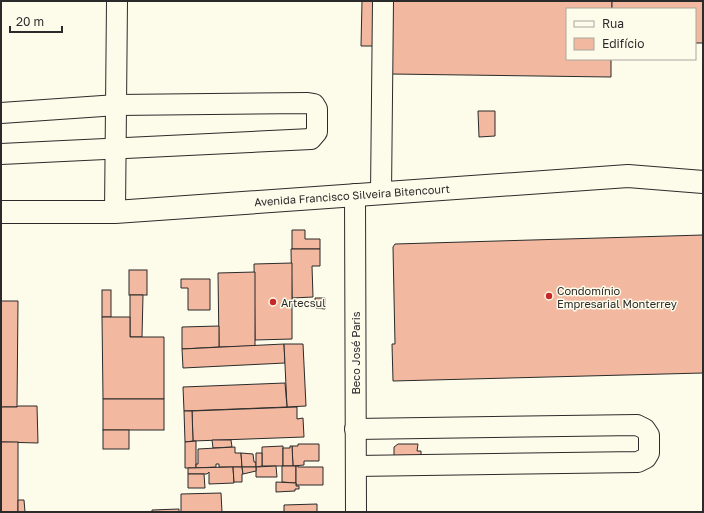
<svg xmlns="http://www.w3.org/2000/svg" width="704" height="513" font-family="'Golos Text',sans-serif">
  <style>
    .building { fill: #f2b8a0; stroke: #2b2b2b }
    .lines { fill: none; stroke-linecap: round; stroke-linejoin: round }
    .minor-casing { stroke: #2b2b2b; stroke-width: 22 }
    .major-casing { stroke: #2b2b2b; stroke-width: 24 }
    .minor { stroke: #fdfbea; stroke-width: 20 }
    .major { stroke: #fdfbea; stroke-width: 22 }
    .poi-dot { fill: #c62828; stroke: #fdfbea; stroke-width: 1.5 }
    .labels { text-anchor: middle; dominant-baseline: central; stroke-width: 3; stroke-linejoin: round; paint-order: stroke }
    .street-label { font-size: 11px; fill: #2b2b2b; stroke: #fdfbea }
    .poi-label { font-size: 11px; fill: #2b2b2b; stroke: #fdfbea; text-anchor: start }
  </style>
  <rect width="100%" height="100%" fill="#fdfbea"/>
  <g class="building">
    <path d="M362,1h16v45h-17z"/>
    <path d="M392,1h220v8h-45v50h44v18l-220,-3z"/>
    <path d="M612,1h91v42h-8v-34h-83z"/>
    <path d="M478,111h17v25l-16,1z"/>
    <path d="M292,230h13v9h15v10h-28z"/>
    <path d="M703,235v138l-310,8 -1,-37h3l-2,-97 2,-3z"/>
    <path d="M291,249h29v17h-8l1,31 -21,1z"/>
    <path d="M292,263v76l-37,1 -1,-76z"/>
    <rect x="129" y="270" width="18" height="25"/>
    <path d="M255,272v74l-36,1 -1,-74z"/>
    <path d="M181,279h29v31h-22v-22h-7z"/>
    <rect x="102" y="290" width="9" height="27"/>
    <path d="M130,295h13l-1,42h-12z"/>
    <path d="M315,298h10v11l-9,-1z"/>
    <path d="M1,301h17l-1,106h-16z"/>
    <path d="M102,317h28v20h34v62h-61z"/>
    <path d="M219,326v21l-37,2v-22z"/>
    <path d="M284,344l1,19 -102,5 -1,-19z"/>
    <path d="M284,344h19l3,62 -19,1z"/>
    <path d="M285,383l2,24 -103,4 -1,-24z"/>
    <rect x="103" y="399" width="61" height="31"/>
    <path d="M18,406h19l1,37 -37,-1v-35h16z"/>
    <path d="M297,407v12l6,-1 1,19 -111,4 -1,-30z"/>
    <path d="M184,411h8l1,30 -8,1z"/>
    <rect x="103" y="430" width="26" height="19"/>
    <path d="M212,440h19l1,7 -19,1z"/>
    <path d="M196,441v27h-11v-26z"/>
    <rect x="1" y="442" width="17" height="70"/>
    <path d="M298,444h21v17h-15v4l-11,1 -1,-20h6z"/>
    <path d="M398,444h20l-1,7h4v6l-27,-1v-9z"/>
    <path d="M283,446v20h-21v-19z"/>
    <path d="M290,446h2l1,20h-10v-18h7z"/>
    <path d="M235,447v6h6l1,14h-23v-3h-3v3l-20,1v-4h2v-15z"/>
    <path d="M241,453l12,1 1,8h2v5h-14z"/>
    <path d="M256,453h6v13l-6,1z"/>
    <path d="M276,466l1,11h-21v-10z"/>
    <path d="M282,466h14v17l-14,-1z"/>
    <path d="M296,466h2v1h25v18h-27z"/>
    <path d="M233,467l1,16 -25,1v-12l-2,2h-19v-6z"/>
    <path d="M233,467h9l1,7h-1v8h-8z"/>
    <path d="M242,467h14v4l-13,3z"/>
    <path d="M188,474h16l1,14h-17z"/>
    <path d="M276,482l20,1v3h3v3h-4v2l-19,1z"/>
    <path d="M221,493l1,19h-41v-18z"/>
    <path d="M18,500h6l1,12h-7z"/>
    <path d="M317,504v8h-33v-7z"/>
    <path d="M179,509v3h-27v-2z"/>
  </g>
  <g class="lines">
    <g class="minor-casing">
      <g id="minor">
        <path d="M1,113l116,-8 191,-2 6,1 3,5v23l-6,7 -310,15"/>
        <path d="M381,193l2,-192"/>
        <path d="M355,194l1,318"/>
        <path d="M115,212l2,-211"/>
        <path d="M355,429l282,-4 8,4 4,6v18l-3,5 -8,4 -282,4"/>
      </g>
    </g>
    <g class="major-casing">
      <path id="major" d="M1,212h114l513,-36 75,6"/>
    </g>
    <use href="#minor" class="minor"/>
    <use href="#major" class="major"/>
  </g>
  <g class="poi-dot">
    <circle cx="549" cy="296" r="4"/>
    <circle cx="273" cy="302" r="4"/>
  </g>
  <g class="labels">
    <g class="street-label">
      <text transform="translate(352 195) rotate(-4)">Avenida Francisco Silveira Bitencourt</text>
      <text transform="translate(355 353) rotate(-90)">Beco José Paris</text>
    </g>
    <g class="poi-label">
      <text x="557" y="290">Condomínio<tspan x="557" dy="13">Empresarial Monterrey</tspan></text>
      <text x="281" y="302">Artecsul</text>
    </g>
  </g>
  <rect width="704" height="513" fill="none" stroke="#2b2b2b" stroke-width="4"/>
  <rect x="566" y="8" width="130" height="52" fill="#fdfbea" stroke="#a9a89e"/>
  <rect x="574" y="21" width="20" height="6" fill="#fdfbea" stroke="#a9a89e"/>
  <text x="602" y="28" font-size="12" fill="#2b2b2b">Rua</text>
  <rect x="574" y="38" width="20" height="12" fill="#f2b8a0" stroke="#a9a89e"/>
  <text x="602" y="48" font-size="12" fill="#2b2b2b">Edifício</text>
  <path d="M10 26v6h52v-6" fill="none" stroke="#2b2b2b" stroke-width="2"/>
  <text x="16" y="26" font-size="12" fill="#2b2b2b" stroke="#fdfbea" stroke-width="3" paint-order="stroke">20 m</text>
</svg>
